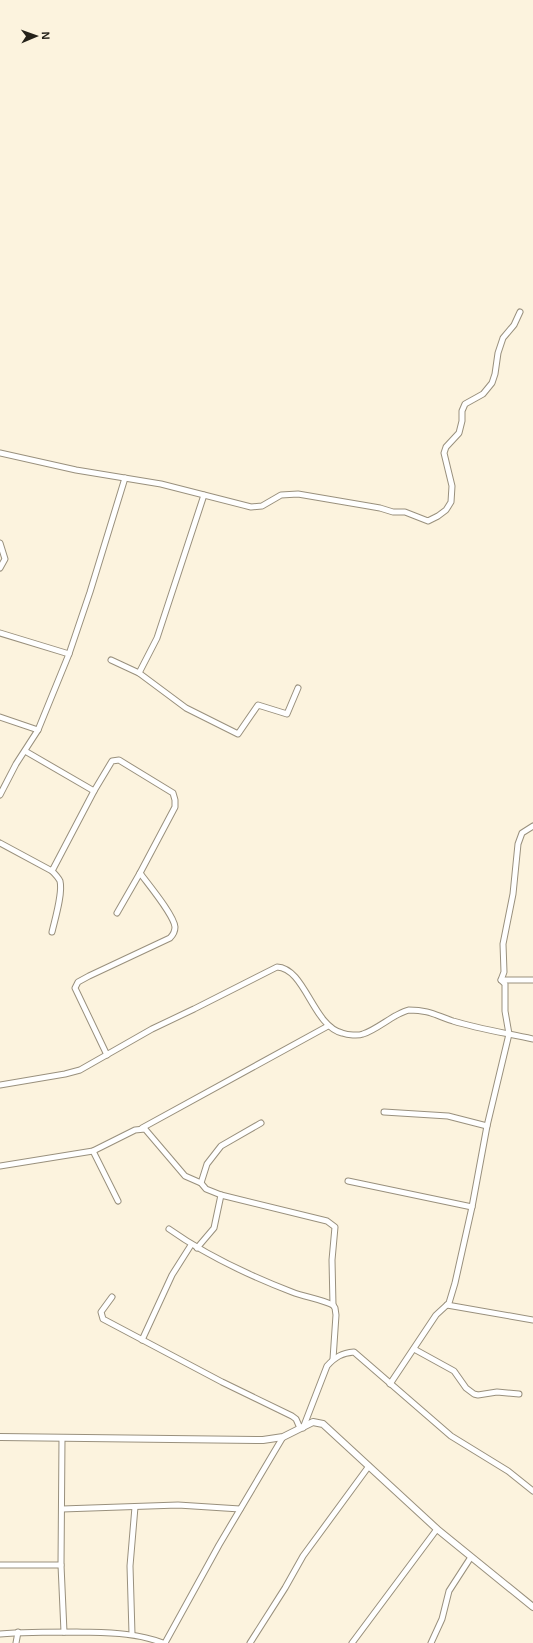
<svg xmlns="http://www.w3.org/2000/svg" width="533" height="1643" font-family="Helvetica,sans-serif">
  <style>
    .lines { fill: none; stroke-linecap: round; stroke-linejoin: round }
    .minor-casing { stroke: #99907d; stroke-width: 7 }
    .tertiary-casing { stroke: #99907d; stroke-width: 8 }
    .minor { stroke: #fff; stroke-width: 5 }
    .tertiary { stroke: #fff; stroke-width: 6 }
  </style>
  <rect width="100%" height="100%" fill="#fcf3de"/>
  <g class="lines">
    <g class="minor-casing">
      <g id="minor">
        <path d="M0,453l76,17 85,14 90,23 11,-1 19,-11 17,-1 82,14 13,4h12l23,9 10,-5 8,-6 5,-8 1,-16 -8,-33 2,-6 13,-14 3,-12v-10l3,-7 18,-10 9,-11 3,-9 3,-21 5,-15 11,-13 6,-13"/>
        <path d="M0,543l5,16 -5,9"/>
        <path d="M0,633l69,21"/>
        <path d="M111,660l28,13 47,35 52,26 20,-29 29,9 11,-26"/>
        <path d="M139,673l18,-35 47,-143"/>
        <path d="M0,717l38,13"/>
        <path d="M25,751l69,40"/>
        <path d="M0,795l16,-31 22,-34 31,-76 21,-62 35,-114"/>
        <path d="M0,843l52,28 42,-80 18,-30 7,-1 54,33 2,7v7l-35,66 -23,40"/>
        <path d="M52,871c3,3 6,6 8,10 3,12 -5,38 -8,51"/>
        <path d="M501,980h32"/>
        <path d="M107,1055l-32,-67 3,-6 11,-6 81,-38c3,-3 5,-6 5,-11 -1,-12 -27,-43 -35,-54"/>
        <path d="M0,1085l65,-11 15,-4 72,-41 42,-20 83,-42c28,1 36,59 65,66 6,2 16,3 21,1 10,-3 23,-13 32,-18 4,-2 9,-5 14,-6 20,0 26,5 44,11 26,8 53,12 80,18"/>
        <path d="M384,1112l64,4 39,10"/>
        <path d="M142,1128l186,-102"/>
        <path d="M93,1151l25,50"/>
        <path d="M0,1166l93,-15 42,-21 10,-1 40,47 16,7 5,6 15,6 106,26 8,6 -3,33 1,45"/>
        <path d="M348,1181l124,26"/>
        <path d="M201,1183l6,-19 14,-18 40,-23"/>
        <path d="M169,1229c38,27 79,46 123,63 13,5 28,7 41,13l2,3 1,7 -3,44"/>
        <path d="M197,1248l17,-20 7,-33"/>
        <path d="M112,1297l-11,15 2,7 119,63 70,34 4,3 4,9"/>
        <path d="M447,1305l86,15"/>
        <path d="M142,1340l30,-65 19,-30"/>
        <path d="M414,1349l40,22 12,17 8,6 4,1 19,-3 22,2"/>
        <path d="M390,1384l46,-69 13,-12 6,-20 17,-76 15,-81 22,-92 -4,-23v-27l-4,-4 3,-8 -1,-28 10,-50 5,-50 4,-11 11,-7"/>
        <path d="M303,1428l24,-62c8,-9 15,-13 27,-14l97,84 57,35 25,20"/>
        <path d="M62,1439l-1,126 3,67"/>
        <path d="M62,1509l116,-4 62,4"/>
        <path d="M0,1565h61"/>
        <path d="M0,1634c26,-2 52,-2 77,-2 29,1 58,0 86,11"/>
        <path d="M132,1634l-2,-68 5,-59"/>
        <path d="M16,1643l2,-11"/>
        <path d="M165,1643l54,-98 64,-108"/>
        <path d="M250,1643l35,-55 18,-32 66,-90"/>
        <path d="M352,1643l85,-114"/>
        <path d="M431,1643l11,-24 7,-28 22,-34"/>
      </g>
    </g>
    <g class="tertiary-casing">
      <path id="tertiary" d="M0,1437l263,3 20,-3 30,-15 10,2 114,105 96,78"/>
    </g>
    <use href="#minor" class="minor"/>
    <use href="#tertiary" class="tertiary"/>
  </g>
  <g transform="translate(36 36) rotate(88)" stroke="#fcf3de" stroke-width="3" paint-order="stroke">
  <path d="M0-3L7 15L0 10L-7 15Z" fill="#242119"/>
  <text y="-6" font-size="11" font-weight="bold" text-anchor="middle" fill="#242119">N</text>
  </g>
</svg>
